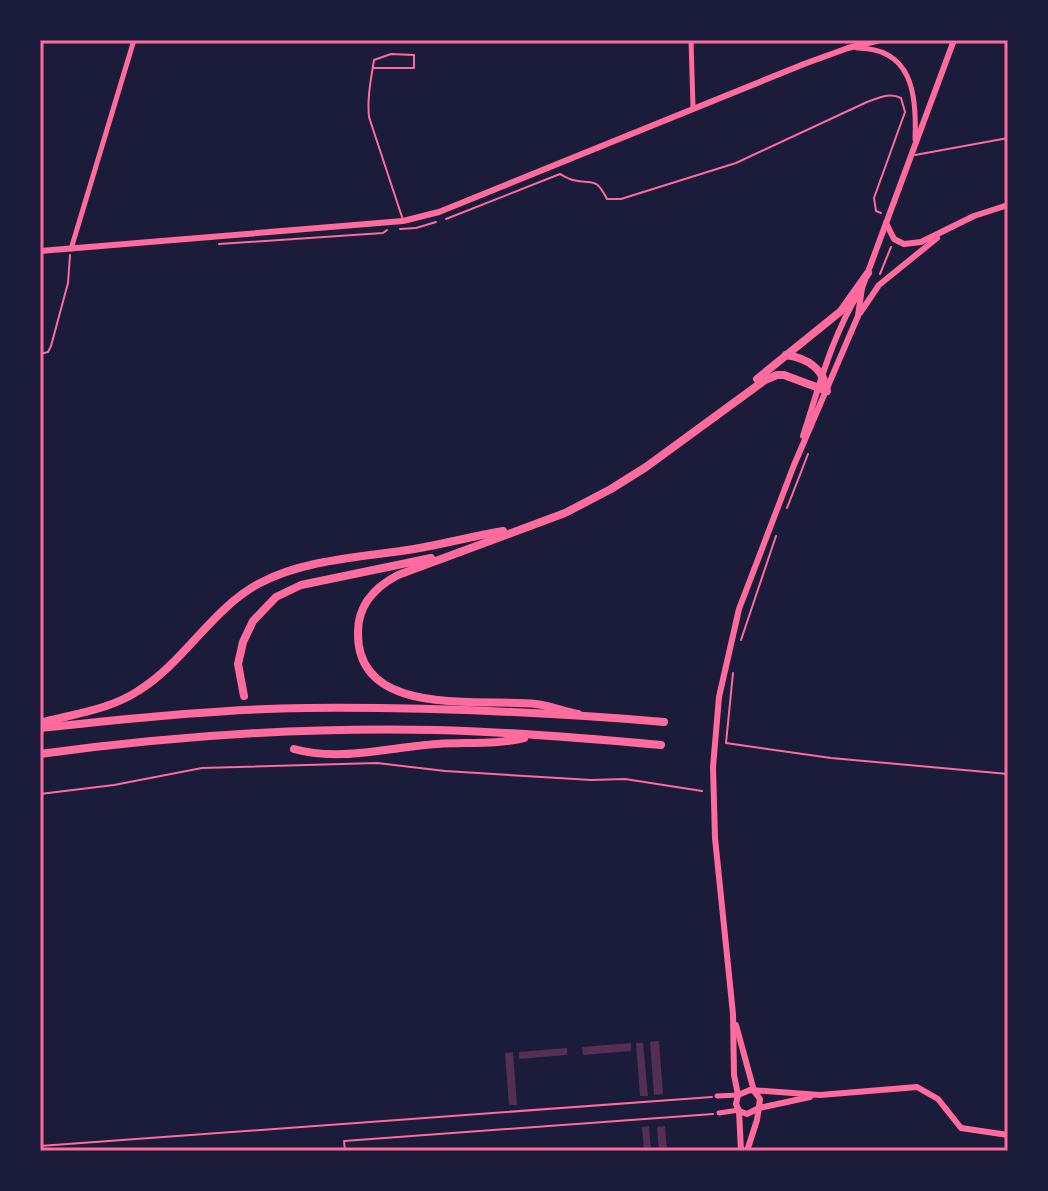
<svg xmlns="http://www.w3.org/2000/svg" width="1048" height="1191" font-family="Raleway,sans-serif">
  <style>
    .building { fill: #542f53 }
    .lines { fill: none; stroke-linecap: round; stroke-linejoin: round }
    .path { stroke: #ff6b9d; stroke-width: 2 }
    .service { stroke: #ff6b9d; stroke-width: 2 }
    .minor { stroke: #ff6b9d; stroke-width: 5 }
    .tertiary { stroke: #ff6b9d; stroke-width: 6 }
    .motorway { stroke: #ff6b9d; stroke-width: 8 }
    .neatline { fill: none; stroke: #ff6b9d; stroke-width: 3 }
  </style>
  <rect width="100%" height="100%" fill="#1b1b3a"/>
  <g class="building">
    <path d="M659,1041l4,53 -9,1 -4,-53z"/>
    <path d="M631,1043v8l-48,4 -1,-8z"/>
    <path d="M636,1043h7l5,53h-8z"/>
    <path d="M567,1048v7l-48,4v-7z"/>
    <path d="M513,1052l4,53h-8l-4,-52z"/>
    <path d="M649,1126l2,25h-7l-2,-24z"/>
    <path d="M665,1126l2,25h-8l-2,-24z"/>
  </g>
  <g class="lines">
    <g class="path">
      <path d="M446,219l114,-45c4,2 8,5 13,6 21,5 22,-4 34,19h14l115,-36 131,-61c12,-4 22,-10 34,-4l4,14 -31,86 2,13 5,2"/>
      <path d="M400,229l16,-1 20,-6"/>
      <path d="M219,244l164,-11 4,-3"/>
      <path d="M880,274l11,-27"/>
      <path d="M40,354l8,-2 3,-6 17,-63 2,-28"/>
      <path d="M787,508l21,-54"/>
      <path d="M741,640l35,-104"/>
      <path d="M733,673l-7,70 105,15 177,16"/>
      <path d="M40,794l74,-9 88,-17 175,-5 68,8 146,9 34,-1 77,12"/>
    </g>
    <g class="service">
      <path d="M373,68h41v-13l-23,-1 -17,6c-3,19 -7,38 -5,57l34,103"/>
      <path d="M915,155l93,-17"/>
      <path d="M40,1146l672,-49"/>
      <path d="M345,1151l-1,-10 369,-27"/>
    </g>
    <g class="minor">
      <path d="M691,40l2,67"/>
      <path d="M857,48c55,0 60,46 58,91"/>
      <path d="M71,249l63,-209"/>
      <path d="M717,1096l21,-1"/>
      <path d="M719,1113l20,-3"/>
    </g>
    <g class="tertiary">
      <path d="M886,223l8,16 10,5 17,-2 53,-26 34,-11"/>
      <path d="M40,251l363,-30 36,-9 365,-148 44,-16 32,-8"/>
      <path d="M860,313l19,-28 58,-47"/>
      <path d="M803,436c16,-49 29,-101 57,-145"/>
      <path d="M736,1025l18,66 6,8 -3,21 -10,31"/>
      <path d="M738,1095l12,-5 70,5 97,-8 21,12 23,29 47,7"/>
      <path d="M759,1108l-12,6 -8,-3 -3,-7 2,-9 -4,-20 -1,-61 -18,-176 -2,-71 6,-70 20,-88 55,-144 64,-149 4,-28 92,-248"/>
      <path d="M759,1108l51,-11"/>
      <path d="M739,1111l2,40"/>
    </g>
    <g class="motorway">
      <path d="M757,379l84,-68 27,-38"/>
      <path d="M244,696l-6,-32 5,-22 10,-21 23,-24 25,-12 130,-27"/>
      <path d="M578,714c-14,-3 -28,-8 -42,-10 -56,-6 -180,15 -178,-72 0,-28 17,-45 40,-57l167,-62 46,-24 35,-22 119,-87 12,-5h7l43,16c-3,-22 -20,-33 -41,-36"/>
      <path d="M40,723c33,-9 69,-13 98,-32 47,-29 73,-82 122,-108 45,-24 104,-26 154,-34 30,-5 59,-13 89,-18"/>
      <path d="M40,728c88,-9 178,-19 266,-20 119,-1 239,4 358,14"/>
      <path d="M294,749c45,13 97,-2 143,-5 29,-2 58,1 87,-6"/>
      <path d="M40,754c131,-18 264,-27 396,-24 75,2 150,8 225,15"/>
    </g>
  </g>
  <rect width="1048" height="1191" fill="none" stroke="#1b1b3a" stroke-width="84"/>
  <rect x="42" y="42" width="964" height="1107" class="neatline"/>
</svg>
